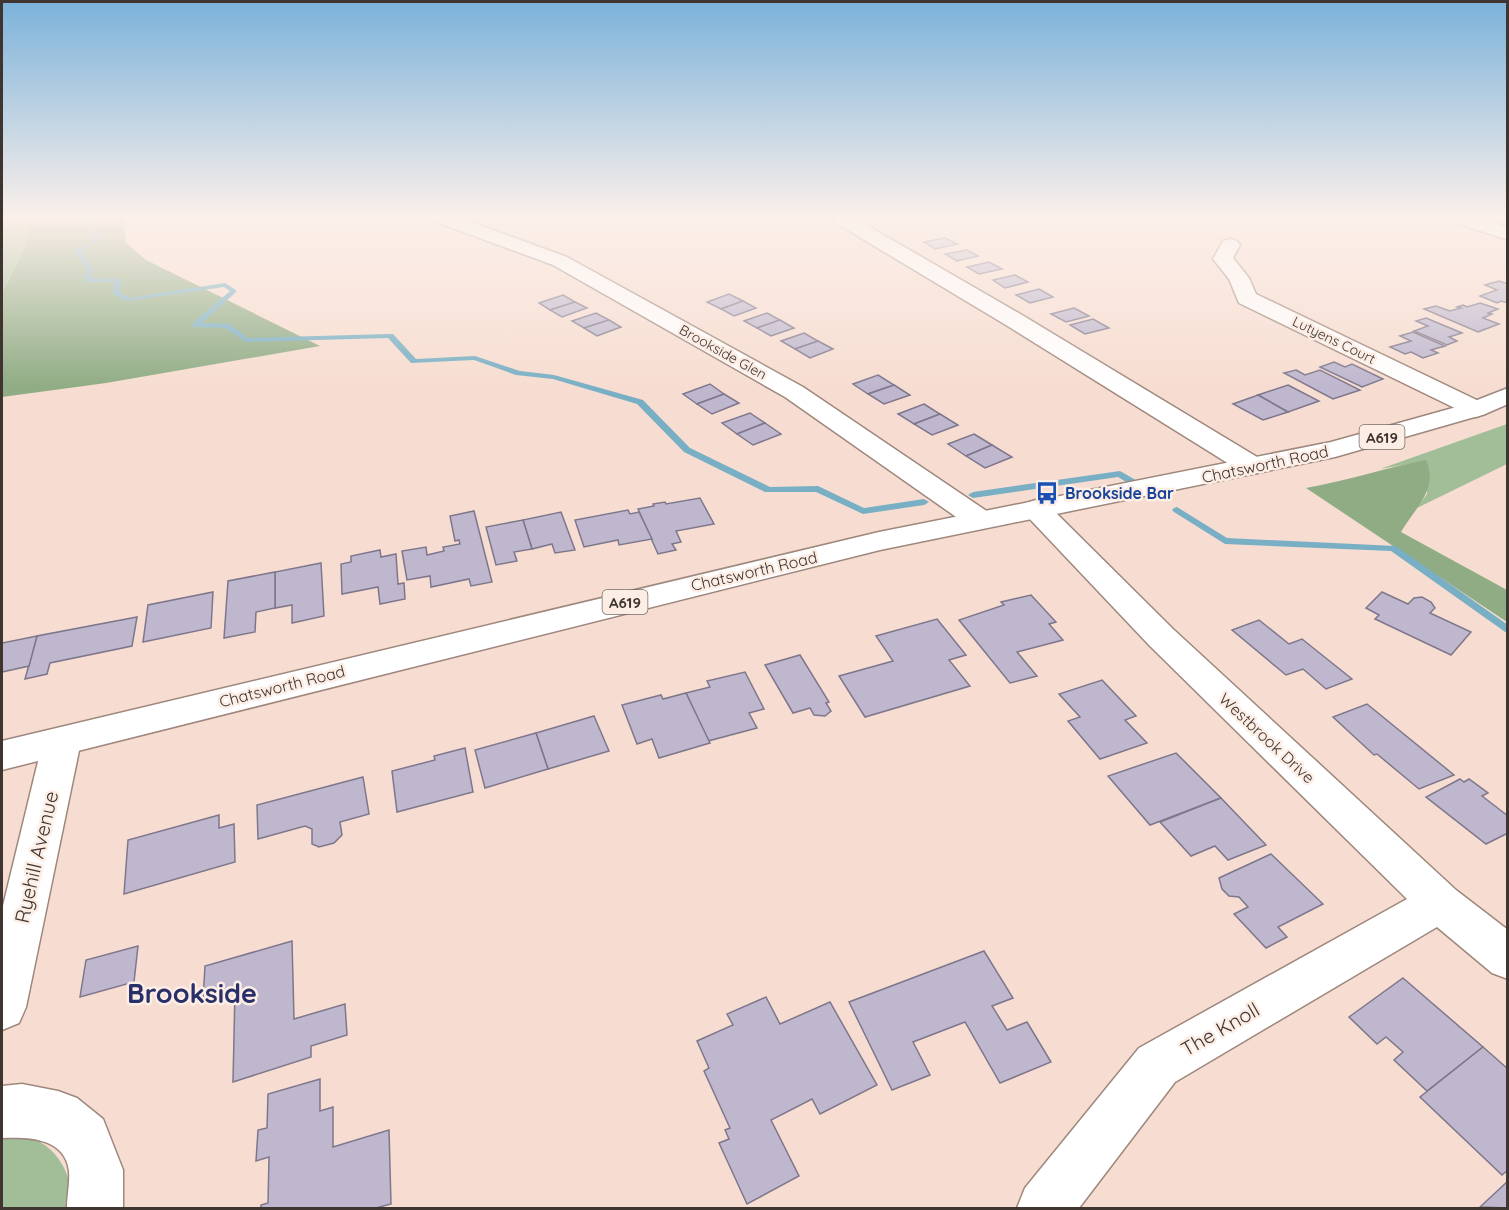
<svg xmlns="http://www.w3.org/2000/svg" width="1509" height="1210" font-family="Quicksand,sans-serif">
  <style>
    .green { fill: #a2be98 }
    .forest { fill: #8fac84 }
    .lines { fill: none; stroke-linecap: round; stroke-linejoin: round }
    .stream { fill: #78afc4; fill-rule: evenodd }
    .building { fill: #beb7ce; stroke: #7e778c; stroke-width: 1.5 }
    .minor-casing { stroke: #9e877c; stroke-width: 3 }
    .highway-casing { stroke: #9e877c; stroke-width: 3 }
    .minor { fill: #fff; fill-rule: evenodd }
    .highway { fill: #fff; fill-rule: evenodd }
    .labels { text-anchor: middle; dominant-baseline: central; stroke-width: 5; stroke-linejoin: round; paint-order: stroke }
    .far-street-label { font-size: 14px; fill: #3f3530; stroke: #fcede5 }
    .shield { fill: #fcede5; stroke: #786c66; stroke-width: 1.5 }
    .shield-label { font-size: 15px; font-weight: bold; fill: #3f3530 }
    .street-label { font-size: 16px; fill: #3f3530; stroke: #fcede5 }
    .transit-label { font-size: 16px; font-weight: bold; fill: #164399; stroke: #fcede5; text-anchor: start }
    .near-street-label { font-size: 20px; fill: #3f3530; stroke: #fcede5 }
    .near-district-label { font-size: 27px; font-weight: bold; fill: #292f69; stroke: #fcede5 }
  </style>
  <rect width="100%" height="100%" fill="#f7ddd1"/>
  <g class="green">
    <path d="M2,220l27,4 -5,26 -20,39 -2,1z"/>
    <path d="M1507,424v40l-90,44 10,-14 -1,-33 -46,8z"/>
    <path d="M2,1135c7,1 16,0 23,1 31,7 52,42 44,72h-67z"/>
  </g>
  <g class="forest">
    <path d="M2,219h121l3,24 20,17 174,86 -214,37 -104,14v-107l2,-1 20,-39 5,-25z"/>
    <path d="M1426,460c13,29 -11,48 -25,72l106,58v32l-201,-134c40,-7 79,-20 120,-28z"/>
  </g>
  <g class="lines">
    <g class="stream">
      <path d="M80,219h6l16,20 -21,13 12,17 -2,9 30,1 -1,14 9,5 96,-15 11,7v2l-34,31 28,1 18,14 142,-4h3l23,25 59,-3 45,15 34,4 89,25 47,48 80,39 48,-1 46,22 60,-9 5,3 -5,3 -61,9 -47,-22h-51l-81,-40 -47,-48 -84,-25 -37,-4 -42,-15 -63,3 -23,-25 -142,4 -21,-14 -32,-1v-4l37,-32 -6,-4 -98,14 -13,-7 2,-12h-28l-3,-2 3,-11 -13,-17 21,-13z"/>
      <path d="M1120,471l14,8 2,2 -2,2h-6l-10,-6 -145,21 -5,-3 5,-3z"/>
      <path d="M1177,507l50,31 169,8 112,79v9l-117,-83 -166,-7 -51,-32 -2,-2 2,-2z"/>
    </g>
  </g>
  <g class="building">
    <path d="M945,238l12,6 -22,5 -11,-7z"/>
    <path d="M967,250l11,6 -21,5 -12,-7z"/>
    <path d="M989,262l13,7 -23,5 -12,-7z"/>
    <path d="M1015,275l13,7 -23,6 -12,-8z"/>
    <path d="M1499,281l9,3v19l-7,-2 -4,2 -17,-7 17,-6 -12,-5z"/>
    <path d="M1039,289l14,8 -23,6 -14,-8z"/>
    <path d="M729,294l14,7 -22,8 -14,-7z"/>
    <path d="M563,295l12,7 -25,8 -11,-7z"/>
    <path d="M743,301l13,7 -22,8 -13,-7z"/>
    <path d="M575,302l12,6 -25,9 -12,-7z"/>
    <path d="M1480,303l18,6 -10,4 4,1 -9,4 16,6 -21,8 -54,-23 12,-3 14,5 11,-3 -4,-1 6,-2 4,2z"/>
    <path d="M1074,308l15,8 -23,6 -15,-8z"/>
    <path d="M596,313l13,7 -25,8 -12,-7z"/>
    <path d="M767,313l13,7 -23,8 -13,-7z"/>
    <path d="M1426,318l36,15 -13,4 8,4 -10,4 -33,-14 14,-5 -12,-5z"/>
    <path d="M1093,319l16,9 -24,6 -15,-9z"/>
    <path d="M609,320l12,7 -24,9 -13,-8z"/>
    <path d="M780,320l14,8 -23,8 -14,-8z"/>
    <path d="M1413,332l32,14 -14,4 7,3 -15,5 -12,-6 -6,2 -15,-7 21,-6 -11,-5z"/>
    <path d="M804,333l14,8 -23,8 -14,-8z"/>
    <path d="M818,341l15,8 -23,9 -15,-9z"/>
    <path d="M1334,362l11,5 7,-3 31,15 -21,8 -42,-20z"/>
    <path d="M1296,370l9,5 15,-5 40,20 -27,9 -49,-26z"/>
    <path d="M878,375l16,10 -26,9 -15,-10z"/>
    <path d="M710,384l14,10 -27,10 -14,-10z"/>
    <path d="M894,385l16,10 -26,9 -16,-10z"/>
    <path d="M1288,385l31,16 -31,11 -30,-17z"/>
    <path d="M724,394l15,9 -27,11 -15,-10z"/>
    <path d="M1258,395l30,17 -25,8 -30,-16z"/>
    <path d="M924,404l16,10 -26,10 -16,-10z"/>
    <path d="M750,413l15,10 -28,11 -15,-11z"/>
    <path d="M940,414l18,11 -26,10 -18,-11z"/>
    <path d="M765,423l16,11 -28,11 -16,-11z"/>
    <path d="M974,434l18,11 -26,11 -18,-12z"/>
    <path d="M992,445l20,12 -27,11 -19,-12z"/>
    <path d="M700,498l14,26 -38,7 5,11 -9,2 4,6 -18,4 -20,-45 16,-3 -1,-2 12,-2 1,2z"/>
    <path d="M628,510l2,4 9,-2 13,27 -33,6 -1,-5 -34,7 -9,-27z"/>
    <path d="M474,511l18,71 -21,4 -2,-7 -38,8 -1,-11 -23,4 -5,-29 24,-4 1,8 17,-4 -1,-4 17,-3 -1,-4 -4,1 -5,-25z"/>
    <path d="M561,512l14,38 -20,3 -3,-9 -20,5 -9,-29z"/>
    <path d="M523,520l9,29 -18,3 3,9 -21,4 -10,-38z"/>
    <path d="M380,550l1,7 15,-3 2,30 6,-1 1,16 -25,5 -2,-17 -36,7 -1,-30 10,-2v-6z"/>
    <path d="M321,563l3,53 -32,7v-18l-17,3v-36z"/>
    <path d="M275,572v36l-19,4 -1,20 -31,6 4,-57z"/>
    <path d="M213,592l-2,36 -68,14 5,-37z"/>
    <path d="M1382,592l26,12 6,-6 8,-1 9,5 4,6 -5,5 41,19 -20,23 -76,-36 4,-4 -13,-7z"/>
    <path d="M1031,595l25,27 -7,2 14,16 -46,12 20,24 -27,7 -51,-63 45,-15 -3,-3z"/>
    <path d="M137,617l-5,29 -82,17 -3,11 -22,5 12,-43z"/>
    <path d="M937,619l29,36 -17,5 21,26 -105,31 -26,-41 54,-15 -17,-25z"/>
    <path d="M1259,620l30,24 13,-5 50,40 -26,10 -23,-20 -17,6 -54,-45z"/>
    <path d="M37,636l-8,30 -27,6v-29z"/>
    <path d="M800,655l29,47 -3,1 5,8 -6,5 -11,-1 -4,-7 -17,5 -28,-48z"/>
    <path d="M745,672l19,37 -15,4 8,15 -49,13 -22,-48 24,-6 -3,-6z"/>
    <path d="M1102,680l34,36 -11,4 22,23 -47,16 -32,-38 12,-4 -21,-23z"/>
    <path d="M686,693l24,50 -51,15 -7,-19 -15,5 -15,-39 39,-10 2,4z"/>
    <path d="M1367,704l87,71 -35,14 -42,-35 -3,1 -41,-38z"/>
    <path d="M594,716l15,35 -61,18 -12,-36z"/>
    <path d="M536,733l12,36 -63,19 -10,-38z"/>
    <path d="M465,748l8,44 -76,20 -5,-41 43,-11 -1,-4z"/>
    <path d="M1176,753l45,45 -71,27 -42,-49z"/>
    <path d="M363,777l6,37 -29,8 2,13 -8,8 -15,4 -7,-3v-15l-7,-3 -47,13 -1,-34z"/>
    <path d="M1460,779l4,3 5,-3 19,14 -6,3 26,20v17l-22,11 -60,-47z"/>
    <path d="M1221,798l45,47 -38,15 -13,-14 -24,10 -31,-34z"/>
    <path d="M219,815v13l15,-4 1,38 -111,32 4,-54z"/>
    <path d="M1271,854l52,50 -45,23 9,10 -21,11 -32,-34 14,-7 -9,-10 -10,-1 -7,-7 -3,-11z"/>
    <path d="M292,941l2,78 51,-15 2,31 -36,11v11l-78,25 2,-92 -32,10 2,-34z"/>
    <path d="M138,946l-4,36 -54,15 6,-37z"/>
    <path d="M984,951l29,47 -21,8 15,24 20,-8 24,40 -51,21 -35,-61 -52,20 17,33 -38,15 -43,-88z"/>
    <path d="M1403,978l80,69 -56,44 -33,-31 9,-8 -17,-15 -9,7 -28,-27z"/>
    <path d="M766,997l14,27 50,-22 47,83 -57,29 -8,-15 -41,21 28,56 -52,28 -28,-61 10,-4 -4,-9 5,-2 -26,-57 5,-3 -12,-27 36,-16 -6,-11z"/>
    <path d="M1483,1047l25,22v101l-6,5 -82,-78z"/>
    <path d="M320,1079v32l13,-4v40l56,-17 2,74 -15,4h-115v-3l7,-2 1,-46 -13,4 2,-31 9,-2 1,-34z"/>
    <path d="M1508,1181v27l-28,-1z"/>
  </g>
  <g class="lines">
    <g class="minor-casing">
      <g id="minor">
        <path d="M437,219h26l104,38 236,130 188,127 4,6 -4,6 -11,3 -11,-3 -184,-129 -232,-132 -114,-42z"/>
        <path d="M834,219h22l166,96 240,145 4,6 -4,6 -10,2 -10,-2 -236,-147 -170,-102z"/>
        <path d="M1455,219h27l26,9v12l-51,-17z"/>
        <path d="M1230,239l7,2 3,4 -7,13 16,20 7,16 229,110 4,5 -4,5 -9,3 -9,-3 -228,-111 -10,-24 -16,-20 10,-18z"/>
        <path d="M1036,500l10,3 127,126 283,261 52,40v49l-16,-6 -55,-46 -262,155 -96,126h-62l8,-20 114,-140 268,-149 -258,-254 -123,-130 -5,-6 5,-6z"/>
        <path d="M62,727l13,4 6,10 -55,266 -7,16 -17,7v-120l41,-169 6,-10z"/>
        <path d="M22,1084l36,7 19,7 26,21 20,51v38h-56c0,-12 3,-25 2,-37 -4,-34 -42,-34 -67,-33v-52z"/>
      </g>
    </g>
    <g class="highway-casing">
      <path id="highway" d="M1508,388v16l-23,10 -150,43 -455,93 -878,220v-29l877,-209 452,-90 136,-38z"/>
    </g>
    <use href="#minor" class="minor"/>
    <use href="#highway" class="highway"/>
  </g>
  <linearGradient id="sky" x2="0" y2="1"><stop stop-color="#7bb2da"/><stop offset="0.56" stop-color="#fbf0ea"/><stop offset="1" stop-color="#fbf0ea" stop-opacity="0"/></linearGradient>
  <rect width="1509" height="388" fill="url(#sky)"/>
  <defs>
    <g id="bus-bare" transform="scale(1.8)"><path d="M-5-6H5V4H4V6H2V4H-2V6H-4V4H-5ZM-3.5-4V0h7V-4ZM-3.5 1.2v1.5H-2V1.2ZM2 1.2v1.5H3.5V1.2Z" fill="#1a4fb4" stroke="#fcede5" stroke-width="2.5" paint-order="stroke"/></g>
  </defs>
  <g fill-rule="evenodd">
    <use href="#bus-bare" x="1047" y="493"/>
  </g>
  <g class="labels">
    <g class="far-street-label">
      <text transform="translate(1334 340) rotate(26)">Lutyens Court</text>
      <text transform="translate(723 352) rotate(29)">Brookside Glen</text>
    </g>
    <g class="shield">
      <rect x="1359.5" y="425" width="45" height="24" rx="4.5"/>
      <rect x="602.5" y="590" width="45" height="24" rx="4.5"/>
    </g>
    <g class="shield-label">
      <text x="1382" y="437">A619</text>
      <text x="625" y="602">A619</text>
    </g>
    <g class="street-label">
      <text transform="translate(1265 464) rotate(-12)">Chatsworth Road</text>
      <text transform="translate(754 571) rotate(-13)">Chatsworth Road</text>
      <text transform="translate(282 686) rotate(-14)">Chatsworth Road</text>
      <text transform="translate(1267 738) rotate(43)">Westbrook Drive</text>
    </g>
    <g class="transit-label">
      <text x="1065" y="493">Brookside Bar</text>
    </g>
    <g class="near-street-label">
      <text transform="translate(36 857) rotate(-77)">Ryehill Avenue</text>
      <text transform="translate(1220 1029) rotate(-30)">The Knoll</text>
    </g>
    <g class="near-district-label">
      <text x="192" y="993">Brookside</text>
    </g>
  </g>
  <rect width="1509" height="1210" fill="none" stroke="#3f3530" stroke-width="6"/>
</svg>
